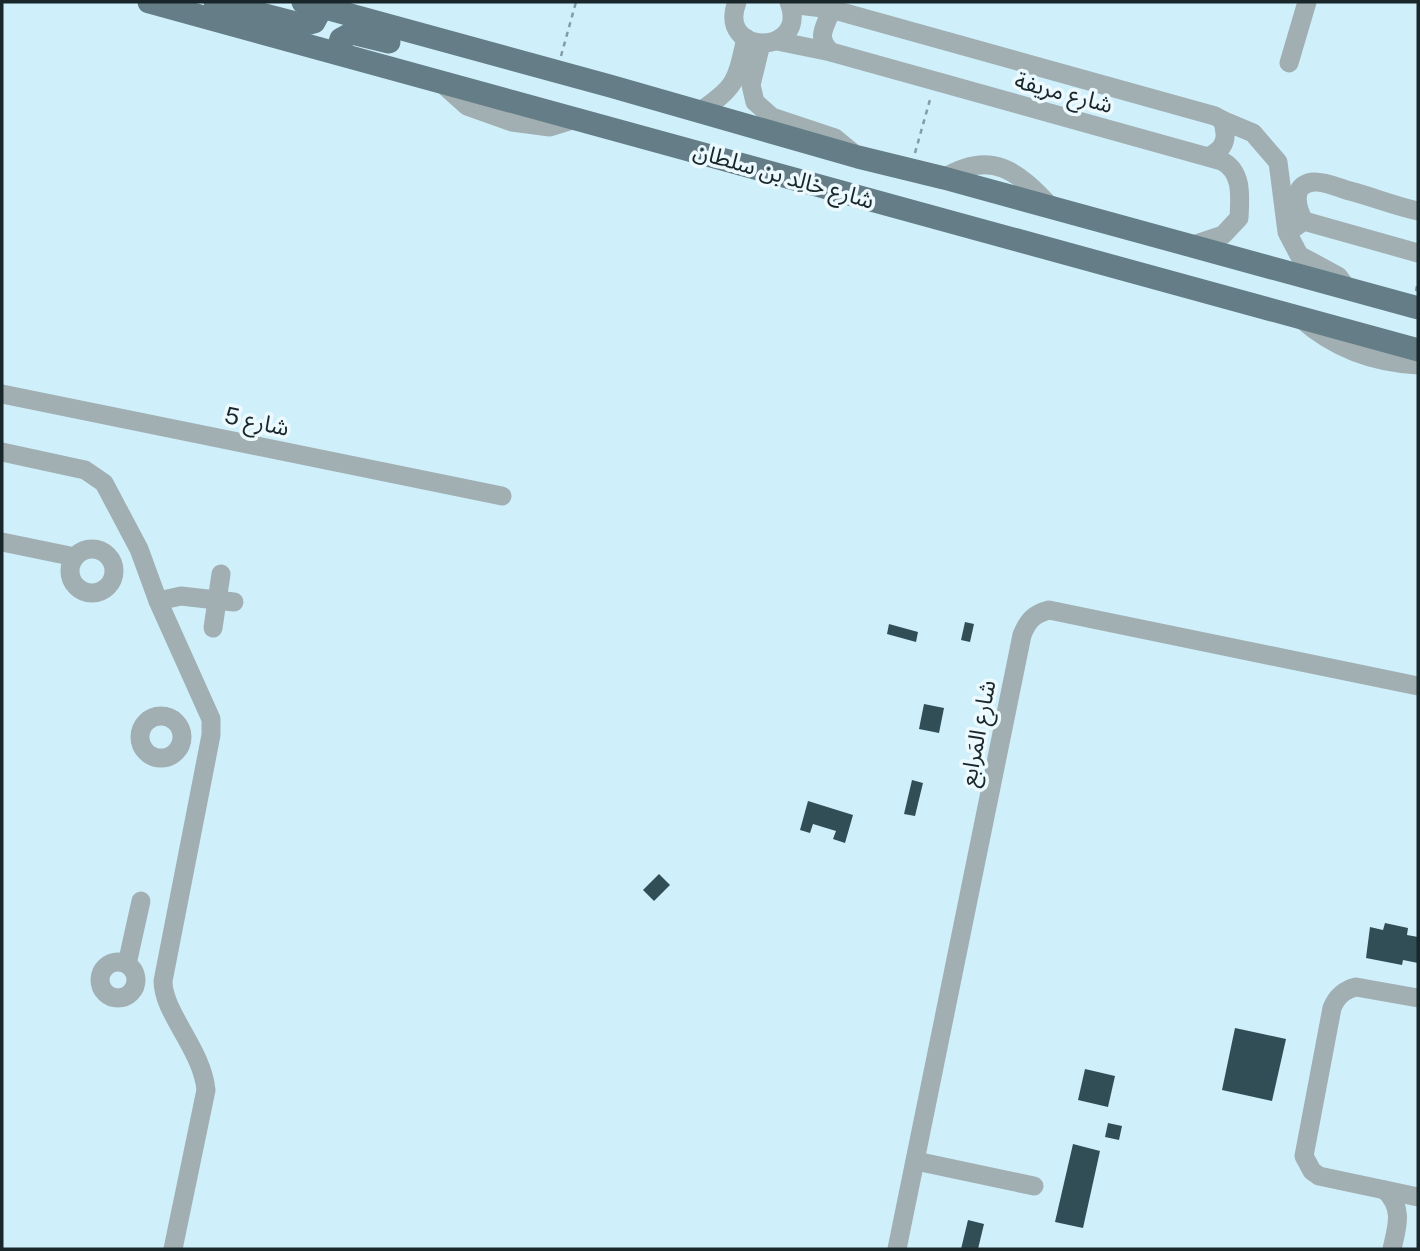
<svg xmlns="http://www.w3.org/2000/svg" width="1420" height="1251" font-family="'Public Sans','Noto Sans Arabic',sans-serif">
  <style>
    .building { fill: #314e57 }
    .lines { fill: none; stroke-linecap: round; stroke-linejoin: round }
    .path { stroke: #849da5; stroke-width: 2.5; stroke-dasharray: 5 5; stroke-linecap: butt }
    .minor { stroke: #a1afb3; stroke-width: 19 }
    .major { stroke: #647d86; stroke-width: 23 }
    .labels { text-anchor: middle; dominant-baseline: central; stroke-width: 7; stroke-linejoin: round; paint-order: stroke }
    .street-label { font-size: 23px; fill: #19262a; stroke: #ecf9fe }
  </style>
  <rect width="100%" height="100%" fill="#cff0fb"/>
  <g class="building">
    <path d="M965,622l9,2 -4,18 -9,-2z"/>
    <path d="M889,624l29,8 -2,10 -29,-8z"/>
    <path d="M924,704l20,4 -5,25 -20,-4z"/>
    <path d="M912,780l11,3 -8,33 -11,-2z"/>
    <path d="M808,801l45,14 -8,28 -12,-4 3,-8 -23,-7 -3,9 -10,-3z"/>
    <path d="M659,874l11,11 -16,16 -11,-11z"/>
    <path d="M1385,923l23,5 -1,7 11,2v26l-15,-3 -1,5 -36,-7 4,-31 13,3z"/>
    <path d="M1235,1028l51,11 -14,62 -50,-11z"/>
    <path d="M1085,1069l30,7 -7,31 -30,-7z"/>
    <path d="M1108,1123l14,3 -3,14 -14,-3z"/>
    <path d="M1073,1144l27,7 -17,77 -28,-6z"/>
    <path d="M968,1220l16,4 -6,25h-17z"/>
  </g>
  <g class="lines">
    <g class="path">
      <path d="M561,56l15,-54"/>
      <path d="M915,153l16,-57"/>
      <path d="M1416,291l2,-10"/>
    </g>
    <g class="minor">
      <path d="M737,2c-21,55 73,54 52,0"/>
      <path d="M790,4l41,5 1,-7"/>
      <path d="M777,41l54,11 391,109c21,11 18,36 17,57l-16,17 -30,10"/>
      <path d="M761,44l-10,41 4,17 17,15 63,21 22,18"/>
      <path d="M831,52c-17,-16 -4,-26 0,-43l384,107 7,4c6,16 4,28 -12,36"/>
      <path d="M1289,63l18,-61"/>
      <path d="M439,81l28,25 45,16 38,5 29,-9"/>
      <path d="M699,112c38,-26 37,-30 47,-74"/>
      <path d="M1222,120l31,13 25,29 9,70 12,23 39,21 9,12"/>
      <path d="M944,178c47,-29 74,-7 107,29"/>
      <path d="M1304,221c-7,-13 -14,-36 9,-39 12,-1 26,6 37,9 23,6 45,15 68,20"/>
      <path d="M1294,228l10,-7 114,32"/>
      <path d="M1301,319c34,30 72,44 117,46"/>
      <path d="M2,394l500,102"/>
      <path d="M2,452l83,18 19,13 35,66 19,52 53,118v16l-48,246c0,32 39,68 43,109l-33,159"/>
      <path d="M2,542l73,15"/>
      <circle cx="92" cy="571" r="22"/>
      <path d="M158,601l23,-5 53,6"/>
      <path d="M213,628l8,-54"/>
      <circle cx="161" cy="737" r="21"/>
      <circle cx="118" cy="980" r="18"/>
      <path d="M127,964l14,-63"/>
      <path d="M1418,998l-62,-11c-12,3 -19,9 -24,21l-28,148 8,15 7,5 99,21"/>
      <path d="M916,1161l118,25"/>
      <path d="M1385,1190c19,18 12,37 7,59"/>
      <path d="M897,1249l125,-614c6,-15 12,-21 27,-25l369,76"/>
    </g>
    <g class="major">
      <path d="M149,2l1269,348"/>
      <path d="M215,2l88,23 11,-3 8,-15"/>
      <path d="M303,2l307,84 248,71 86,21 474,130"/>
      <path d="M337,52l4,-13 11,-6 37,9"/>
    </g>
  </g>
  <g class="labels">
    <g class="street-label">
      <text transform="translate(1064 92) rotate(15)">شارع مريفة</text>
      <text transform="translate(784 175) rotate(16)">شارع خالِد بن سلطان</text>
      <text transform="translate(257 421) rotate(12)">شارع 5</text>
      <text transform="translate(977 733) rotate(-79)">شارع المَرابع</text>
    </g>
  </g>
  <rect width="1420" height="1251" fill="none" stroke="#19262a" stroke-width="7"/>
</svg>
